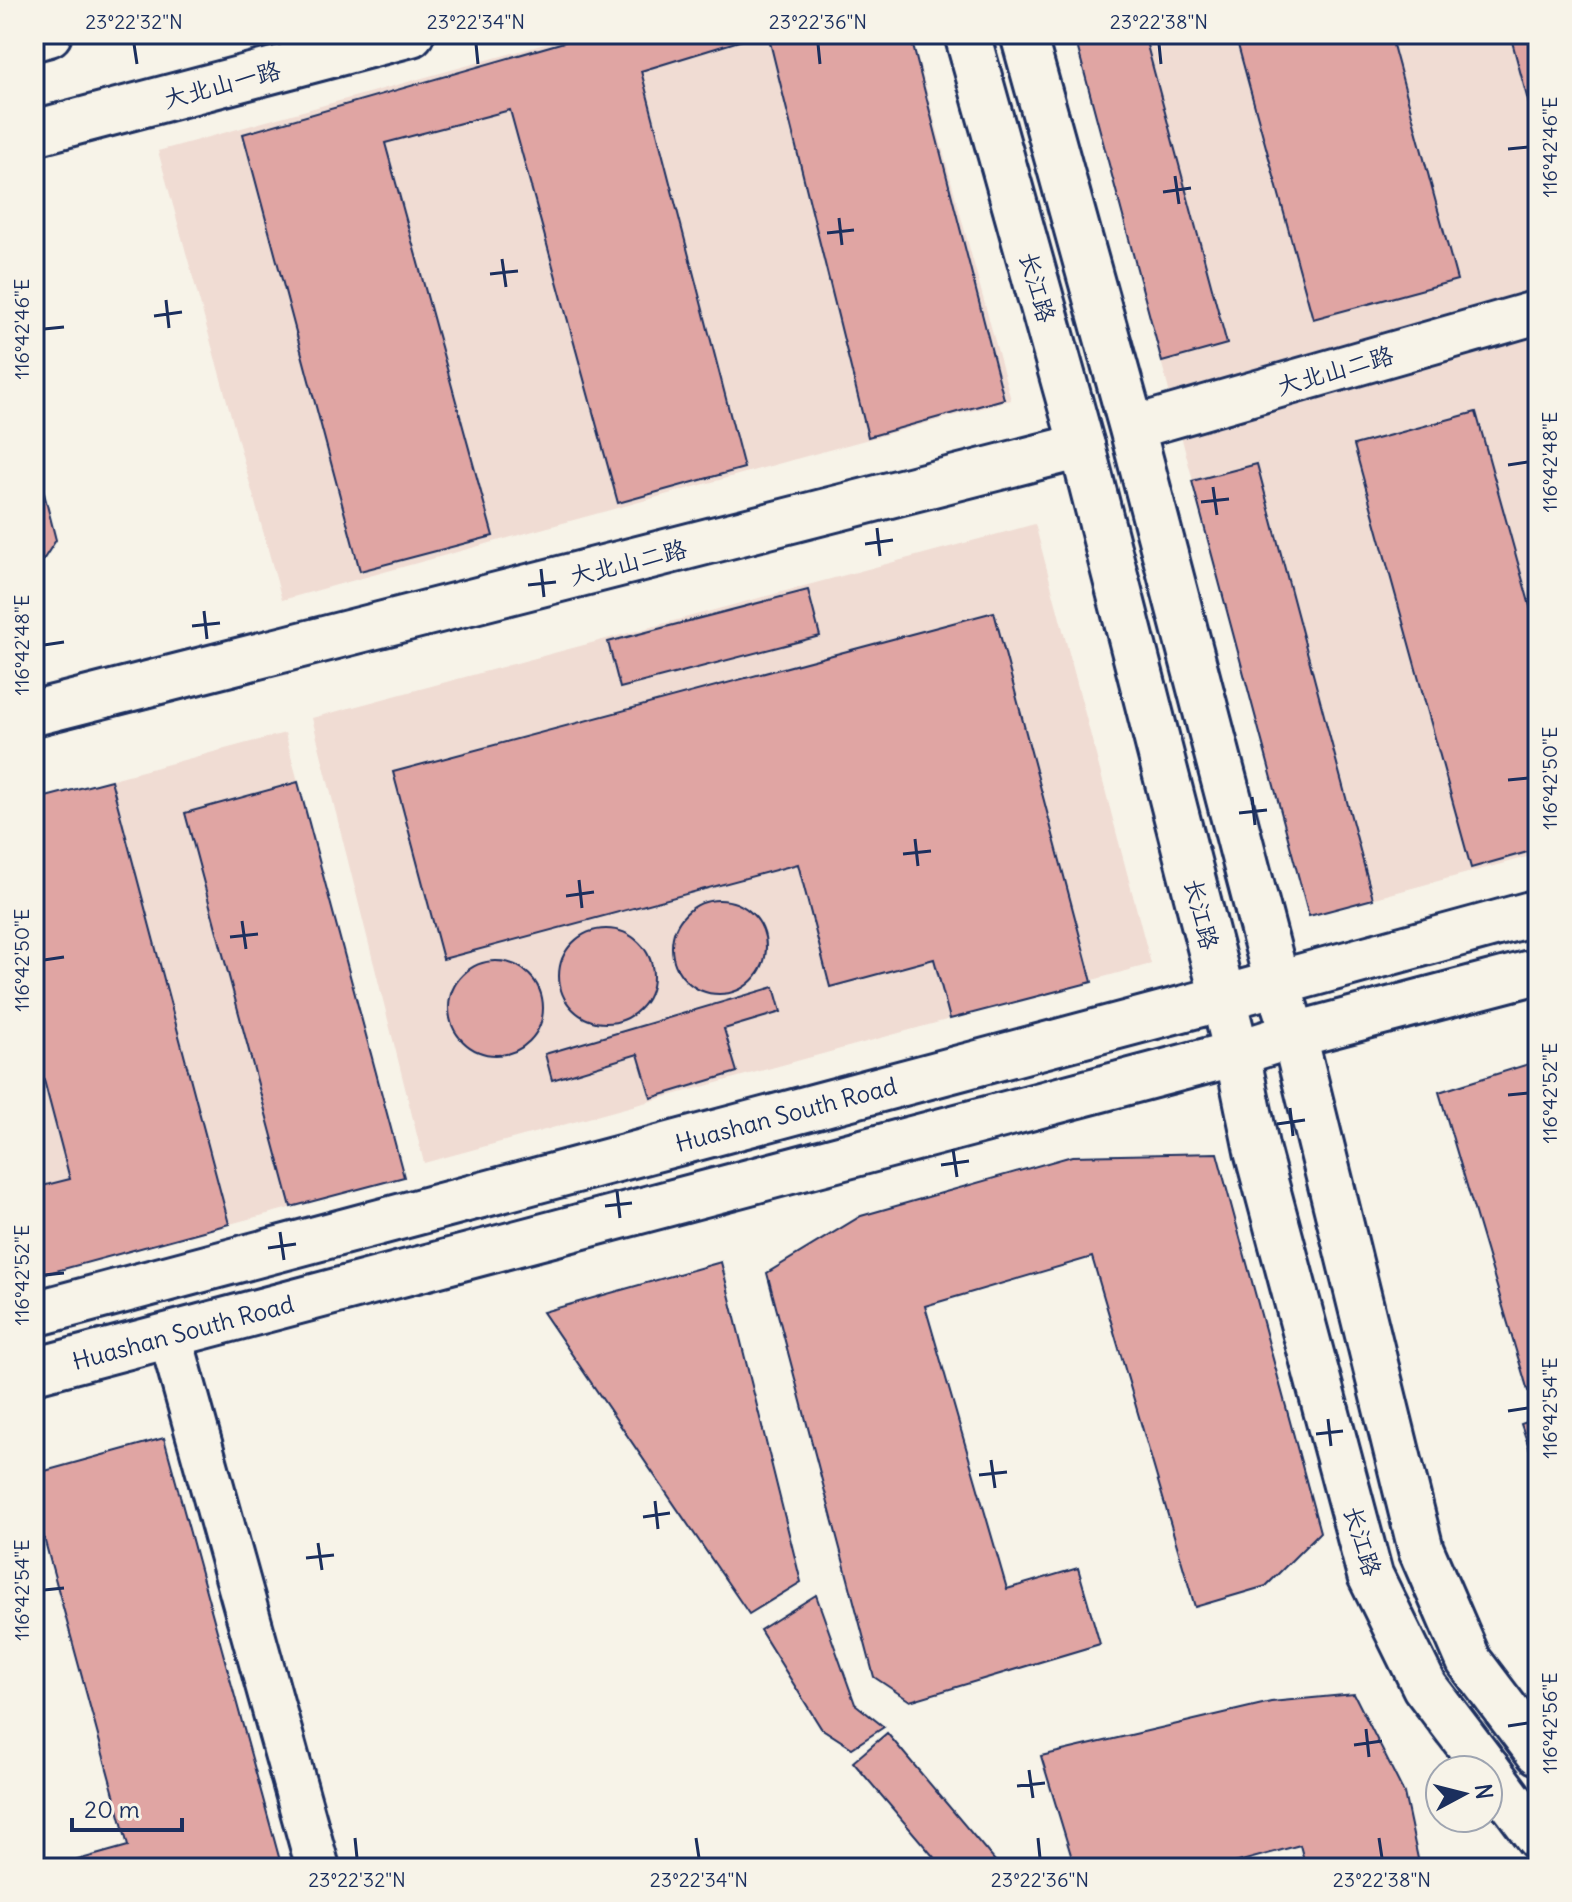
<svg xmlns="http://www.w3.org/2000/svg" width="1572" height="1902" font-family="Delius,'LXGW WenKai TC',sans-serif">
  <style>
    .built { fill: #f0dcd3 }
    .building { fill: #e0a5a3; stroke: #1b2f5e; stroke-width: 2 }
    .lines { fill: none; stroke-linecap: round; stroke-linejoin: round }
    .street-casing { stroke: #1b2f5e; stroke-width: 48 }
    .secondary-casing { stroke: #1b2f5e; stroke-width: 50 }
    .street { stroke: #f7f3e8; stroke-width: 42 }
    .secondary { stroke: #f7f3e8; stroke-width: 44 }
    .ticks { fill: none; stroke: #1b2f5e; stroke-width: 3 }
    .labels { text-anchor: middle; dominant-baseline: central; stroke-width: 6; stroke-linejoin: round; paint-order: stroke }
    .street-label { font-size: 24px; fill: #1b2f5e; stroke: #f7f3e8 }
    .neatline { fill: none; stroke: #1b2f5e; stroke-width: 3 }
    .ticks-label { font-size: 20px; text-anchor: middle; fill: #1b2f5e }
  </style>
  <rect width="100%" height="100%" fill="#f7f3e8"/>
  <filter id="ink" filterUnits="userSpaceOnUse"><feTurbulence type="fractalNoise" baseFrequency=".0125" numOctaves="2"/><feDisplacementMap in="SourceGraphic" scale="16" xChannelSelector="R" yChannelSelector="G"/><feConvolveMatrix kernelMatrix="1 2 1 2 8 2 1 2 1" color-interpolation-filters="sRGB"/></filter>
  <g filter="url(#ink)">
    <g class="built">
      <path d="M581,34h330l100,366 -729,200 -124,-449z"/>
      <path d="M1074,34h464v820l-229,62z"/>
      <path d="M1035,524l116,440 -727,199 -112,-445z"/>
      <path d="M285,733l119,444 -370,100v-477z"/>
    </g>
    <g class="building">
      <path d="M592,34h170l-121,37 103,397 -126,35 -108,-393 -125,33 108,393 -133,35 -117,-437z"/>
      <path d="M768,34h142l94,365 -136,38z"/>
      <path d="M1074,34h70l83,310 -65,18z"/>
      <path d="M1235,34h155l67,246 -144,39z"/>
      <path d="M1510,34h28v104z"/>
      <path d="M1476,412l62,223v214l-67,19 -117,-423z"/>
      <path d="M34,454l22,86 -22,34z"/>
      <path d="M1257,464l116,435 -64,17 -117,-435z"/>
      <path d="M808,590l12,46 -200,52 -12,-46z"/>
      <path d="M994,612l98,370 -142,37 -16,-60 -104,28 -32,-123 -355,95 -50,-187z"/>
      <path d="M111,780l118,444 -195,53v-89l36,-9 -36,-137v-242z"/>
      <path d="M298,782l106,395 -113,30 -106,-394z"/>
      <circle cx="719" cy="947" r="47"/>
      <circle cx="606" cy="976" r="47"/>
      <circle cx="496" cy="1008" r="47"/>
      <path d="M774,987l7,25 -57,17 13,43 -86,26 -13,-44 -86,26 -7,-26z"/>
      <path d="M1538,1061v327l-10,3 -89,-299z"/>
      <path d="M1217,1153l103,379 -54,54 -71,21 -103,-350 -167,49 82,283 71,-21 22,76 -190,57 -36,-24 -107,-404 94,-57 211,-60z"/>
      <path d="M721,1262l80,320 -52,32 -206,-302z"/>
      <path d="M1538,1418v55l-17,-49z"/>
      <path d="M164,1438l118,430h-233l79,-22 -94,-345v-27z"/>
      <path d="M816,1595l39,109 29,23 -32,21 -31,-20 -61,-98z"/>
      <path d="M1354,1694l50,99 16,75h-114l-6,-23 -84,23h-141l-34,-112 230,-54z"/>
      <path d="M887,1733l114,135h-58l-90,-106z"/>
    </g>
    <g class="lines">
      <g class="street-casing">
        <g id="street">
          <path d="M1132,428l406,-116"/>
          <path d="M170,1335l148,533"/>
        </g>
      </g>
      <g class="secondary-casing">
        <g id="secondary">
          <path d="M967,34l115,412 155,607 20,98 113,424 55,112 63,83"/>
          <path d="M1023,34l109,394 145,555 17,52 127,515 48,111 69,91"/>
          <path d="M34,38l15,-4"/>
          <path d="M34,133l377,-99"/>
          <path d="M34,713l1048,-267"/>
          <path d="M34,1314l1189,-316 315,-86"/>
          <path d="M34,1371l1203,-318 57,-18 244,-64"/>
          <path d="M1488,1770l50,67"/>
        </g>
      </g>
      <use href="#street" class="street"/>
      <use href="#secondary" class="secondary"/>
    </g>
  </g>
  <path class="ticks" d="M134,44l3,20M476,44l2,20M818,44l2,20M1159,44l2,20M1508,149l20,-2M1175,176l4,28M1163,192l28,-4M839,218l3,27M827,233l27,-3M502,259l4,28M490,274l28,-3M166,300l3,28M154,316l28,-4M44,329l20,-2M1508,465l20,-3M1213,487l4,28M1201,502l28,-3M877,528l3,28M865,544l28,-4M541,569l3,28M528,585l28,-3M204,611l3,28M192,626l28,-3M44,645l20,-3M1508,780l20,-2M1252,797l3,28M1239,813l28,-3M915,839l3,27M903,854l28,-3M579,880l3,28M566,896l28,-4M242,921l4,28M230,937l28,-3M44,960l20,-3M1508,1095l20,-2M1290,1108l3,28M1277,1124l28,-4M953,1149l4,28M941,1165l28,-4M617,1191l3,27M605,1206l27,-3M280,1232l4,28M268,1248l28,-4M44,1275l20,-2M1508,1411l20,-3M1328,1419l3,27M1316,1434l27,-3M991,1460l4,28M979,1475l28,-3M655,1501l3,28M643,1517l27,-4M318,1543l4,27M306,1558l28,-3M44,1590l20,-2M1508,1726l20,-3M1366,1729l3,28M1354,1745l28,-4M1029,1770l4,28M1017,1786l28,-3M355,1838l2,20M696,1838l3,20M1038,1838l2,20M1379,1838l3,20"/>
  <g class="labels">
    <g class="street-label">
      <text transform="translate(222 84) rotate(-15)">大北山一路</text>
      <text transform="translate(1038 287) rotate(74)">长江路</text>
      <text transform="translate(1335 370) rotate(-16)">大北山二路</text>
      <text transform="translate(628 562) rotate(-14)">大北山二路</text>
      <text transform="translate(1202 914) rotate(76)">长江路</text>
      <text transform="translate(786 1114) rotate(-15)">Huashan South Road</text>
      <text transform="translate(183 1332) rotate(-15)">Huashan South Road</text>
      <text transform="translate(1363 1541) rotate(73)">长江路</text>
    </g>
  </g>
  <rect width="1572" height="1902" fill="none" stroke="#f7f3e8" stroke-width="88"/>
  <g transform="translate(1464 1794) rotate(83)"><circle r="38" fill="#f7f3e8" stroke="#9fa5b1" stroke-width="2"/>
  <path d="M0-6L14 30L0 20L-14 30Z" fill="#1b2f5e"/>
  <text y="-12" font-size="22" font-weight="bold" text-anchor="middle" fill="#1b2f5e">N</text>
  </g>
  <path d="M72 1818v12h110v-12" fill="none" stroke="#1b2f5e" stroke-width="4"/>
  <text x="84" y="1818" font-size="24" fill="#1b2f5e" stroke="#f7f3e8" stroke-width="6" paint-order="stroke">20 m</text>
  <rect x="44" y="44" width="1484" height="1814" class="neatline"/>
  <g class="ticks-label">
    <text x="134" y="29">23°22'32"N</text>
    <text x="476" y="29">23°22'34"N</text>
    <text x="818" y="29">23°22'36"N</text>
    <text x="1159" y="29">23°22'38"N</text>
    <text transform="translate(1550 147) rotate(-90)" y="7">116°42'46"E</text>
    <text transform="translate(22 329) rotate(-90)" y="7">116°42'46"E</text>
    <text transform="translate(1550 462) rotate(-90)" y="7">116°42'48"E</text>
    <text transform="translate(22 645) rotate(-90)" y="7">116°42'48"E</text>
    <text transform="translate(1550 778) rotate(-90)" y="7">116°42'50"E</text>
    <text transform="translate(22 960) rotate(-90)" y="7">116°42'50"E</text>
    <text transform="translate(1550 1093) rotate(-90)" y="7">116°42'52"E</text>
    <text transform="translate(22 1275) rotate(-90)" y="7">116°42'52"E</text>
    <text transform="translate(1550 1408) rotate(-90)" y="7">116°42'54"E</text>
    <text transform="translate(22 1590) rotate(-90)" y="7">116°42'54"E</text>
    <text transform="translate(1550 1723) rotate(-90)" y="7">116°42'56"E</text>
    <text x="357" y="1887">23°22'32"N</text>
    <text x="699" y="1887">23°22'34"N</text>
    <text x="1040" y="1887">23°22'36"N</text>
    <text x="1382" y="1887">23°22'38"N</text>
  </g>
</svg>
